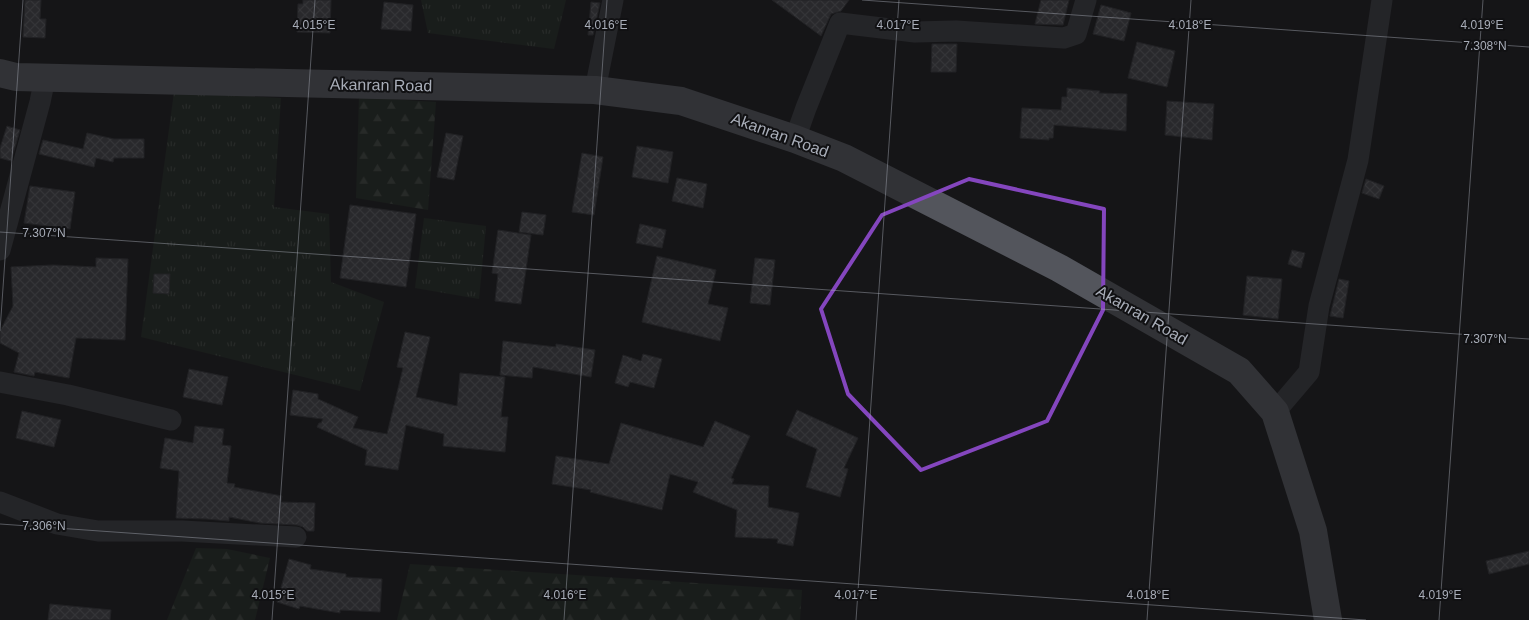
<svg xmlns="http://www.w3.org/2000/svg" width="1529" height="620" font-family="Helvetica,sans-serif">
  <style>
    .grass { fill: url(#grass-tufts) }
    .forest { fill: url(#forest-firs) }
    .building { fill: url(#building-cross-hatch); stroke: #303034 }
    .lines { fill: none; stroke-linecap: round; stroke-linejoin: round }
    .minor { stroke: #37383d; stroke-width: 21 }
    .major { stroke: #53555c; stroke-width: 28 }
    .marked { fill: none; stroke: #8446be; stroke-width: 4; stroke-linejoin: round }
    .ticks { fill: none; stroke: #a8adb8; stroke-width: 1; stroke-opacity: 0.45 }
    .labels { text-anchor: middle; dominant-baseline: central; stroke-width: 4; stroke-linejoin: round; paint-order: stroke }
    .street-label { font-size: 16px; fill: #a8adb8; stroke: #111113 }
    .ticks-label { font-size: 12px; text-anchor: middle; fill: #a8adb8; stroke: #111113; stroke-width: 4; stroke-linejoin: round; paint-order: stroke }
  </style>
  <defs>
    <pattern id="grass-tufts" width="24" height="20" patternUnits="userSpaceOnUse" patternTransform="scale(1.25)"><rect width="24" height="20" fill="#1e261f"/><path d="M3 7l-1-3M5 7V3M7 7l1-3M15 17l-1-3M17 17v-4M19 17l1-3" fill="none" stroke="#3c433d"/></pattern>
    <pattern id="forest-firs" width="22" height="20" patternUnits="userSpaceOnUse" patternTransform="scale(1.25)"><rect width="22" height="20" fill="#1e261f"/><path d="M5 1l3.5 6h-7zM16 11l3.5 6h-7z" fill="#3c433d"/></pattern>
    <pattern id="building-cross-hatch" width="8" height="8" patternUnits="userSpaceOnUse" patternTransform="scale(1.25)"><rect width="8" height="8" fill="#404145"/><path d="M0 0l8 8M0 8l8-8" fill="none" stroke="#595a5e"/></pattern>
  </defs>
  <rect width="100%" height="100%" fill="#161618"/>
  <g class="grass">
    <path d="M421,0h145l-12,49 -126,-16z"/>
    <path d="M174,92l107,6 -7,109 55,7 2,68 53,20 -24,89 -219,-54z"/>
    <path d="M424,218l62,8 -7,73 -64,-11z"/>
  </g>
  <g class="forest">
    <path d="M359,97l77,5 -8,108 -72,-12z"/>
    <path d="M196,548l31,1 43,9 -15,62h-88z"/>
    <path d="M410,564l392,26 -2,30h-403z"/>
  </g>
  <g class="building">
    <path d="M25,0h16l-1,19h6l-1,19 -22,-1z"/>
    <path d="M303,0h28l-1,33 -33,-1 1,-28h5z"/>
    <path d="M772,0h77l-8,11 -10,3 -10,22z"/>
    <path d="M1041,0h28l-6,25 -28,-1z"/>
    <path d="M384,2l29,3 -2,26 -30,-2z"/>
    <path d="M591,2l9,1 -7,32h-5z"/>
    <path d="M1101,5l30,8 -7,28 -31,-7z"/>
    <path d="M1137,42l38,9 -8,36 -39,-9z"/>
    <path d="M932,44h25l-1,28h-25z"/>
    <path d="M1067,88l33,3 -1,2 28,1 -1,37 -72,-6 -1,13h-4v2l-29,-2 2,-30 39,2 1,-13h5z"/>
    <path d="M1167,101l47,3 -2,36 -47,-5z"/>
    <path d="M7,126l13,4 -9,31 -11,-3v-10z"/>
    <path d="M87,133l27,6h30v19h-30l-1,4 -17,-4 -2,9 -55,-13 4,-14 40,9z"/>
    <path d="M446,133l17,3 -9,44 -17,-3z"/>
    <path d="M637,146l36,6 -5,31 -36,-6z"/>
    <path d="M582,153l21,4 -9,58 -22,-3z"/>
    <path d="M677,178l30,6 -4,24 -31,-7z"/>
    <path d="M1366,179l18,7 -5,13 -17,-6z"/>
    <path d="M30,186l45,6 -5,37 -46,-6z"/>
    <path d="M350,205l66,9 -10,73 -66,-9z"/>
    <path d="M522,212l24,3 -3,20 -24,-3z"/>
    <path d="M640,224l26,6 -4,18 -26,-5z"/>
    <path d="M498,230l33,5 -10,69 -26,-3 3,-27 -6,-1z"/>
    <path d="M1292,250l13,3 -4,15 -13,-4z"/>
    <path d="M657,256l59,14 -8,34 20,4 -8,33 -78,-19z"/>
    <path d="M96,258l32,1 -3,81 -49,-2 -7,40 -34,-6 -1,4 -20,-4 5,-19 -19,-10v-12l13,-25 -2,-39 42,-2 43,2z"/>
    <path d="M755,258l20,2 -5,45 -20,-2z"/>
    <path d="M154,274h16l-1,20 -16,-1z"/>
    <path d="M1247,276l35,3 -4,40 -35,-4z"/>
    <path d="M1339,279l10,2 -6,37 -13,-2z"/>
    <path d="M405,332l25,5 -14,60 41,9 3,-33 45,4 -4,40h7l-3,35 -62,-6 1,-12 -38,-9 -8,45 -33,-5 2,-15 -50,-23 2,-4h2l2,-4 -33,-4 3,-25 25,4v5l40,18 -5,11 34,6 16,-66 -6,-1z"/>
    <path d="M503,341l53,6v-3l39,6 -4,27 -58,-10 -1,11 -32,-3z"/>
    <path d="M643,354l19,5 -8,29 -24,-6 -2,5 -13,-4 8,-28 18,6z"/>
    <path d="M189,369l39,8 -6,28 -39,-8z"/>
    <path d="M797,410l61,28 -14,30 4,1 -8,28 -34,-10 11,-38 -31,-14z"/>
    <path d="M22,411l39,9 -7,27 -38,-9z"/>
    <path d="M715,421l35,15 -19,42 3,1 -2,5 37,2 -1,21 31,6 -6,33 -16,-3 1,-4 -43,-2 2,-27 -44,-18 5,-10 -28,-8 -8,36 -72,-18 1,-2 -39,-6 4,-28 53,8 12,-41 82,24z"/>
    <path d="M195,426l29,3 -2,16 9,1 -4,37 8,1 -1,3 48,9 -1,6 34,1 -1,28h-7l-4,-4 -6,-2 -37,-2 -31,-6v4l-22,-2 -31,-1 3,-47 -19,-3 5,-30 28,5z"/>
    <path d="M1529,551v13l-40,10 -3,-13z"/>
    <path d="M289,559l22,6 -1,4 36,5v3l36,2 -2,33 -40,-2v3l-40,-7 -1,3 -22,-7z"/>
    <path d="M50,604l61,6 -1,10h-62z"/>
  </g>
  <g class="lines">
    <g class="minor">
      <path d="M595,90l18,-90"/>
      <path d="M795,139l11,-31 34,-85 75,9 41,-1 108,7 12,-4 10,-34"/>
      <path d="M0,250l40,-148 5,-24"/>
      <path d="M0,382l68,13 103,25"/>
      <path d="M1275,412l34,-40 10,-66 39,-146 24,-160"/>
      <path d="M0,502l57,22 41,7h84l114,6"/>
    </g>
    <path class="major" d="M0,73l16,4 579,13 86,11 114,38 49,19 215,110 180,103 36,41 38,119 15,89"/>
  </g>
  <path d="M0 0H1529V620H0ZM969,179l135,30 -1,101 -56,111 -126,49 -73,-76 -27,-85 61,-94z" fill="#161618" fill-opacity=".55" fill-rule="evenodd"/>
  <path class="marked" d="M969,179l135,30 -1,101 -56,111 -126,49 -73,-76 -27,-85 61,-94z"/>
  <path class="ticks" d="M862,0l667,47M0,232l1529,107M0,331l23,-331M0,524l1366,96M272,620l43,-620M564,620l43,-620M856,620l43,-620M1147,620l44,-620M1439,620l44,-620"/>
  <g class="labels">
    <g class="street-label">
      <text transform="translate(381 85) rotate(1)">Akanran Road</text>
      <text transform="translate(780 135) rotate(20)">Akanran Road</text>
      <text transform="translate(1142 315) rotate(30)">Akanran Road</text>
    </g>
  </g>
  <g class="ticks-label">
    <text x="314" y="29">4.015°E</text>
    <text x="606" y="29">4.016°E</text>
    <text x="898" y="29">4.017°E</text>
    <text x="1190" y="29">4.018°E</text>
    <text x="1482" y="29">4.019°E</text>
    <text x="1485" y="50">7.308°N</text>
    <text x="44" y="237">7.307°N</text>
    <text x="1485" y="343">7.307°N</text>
    <text x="44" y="530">7.306°N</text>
    <text x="273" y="599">4.015°E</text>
    <text x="565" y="599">4.016°E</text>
    <text x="856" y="599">4.017°E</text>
    <text x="1148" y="599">4.018°E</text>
    <text x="1440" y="599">4.019°E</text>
  </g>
</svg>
